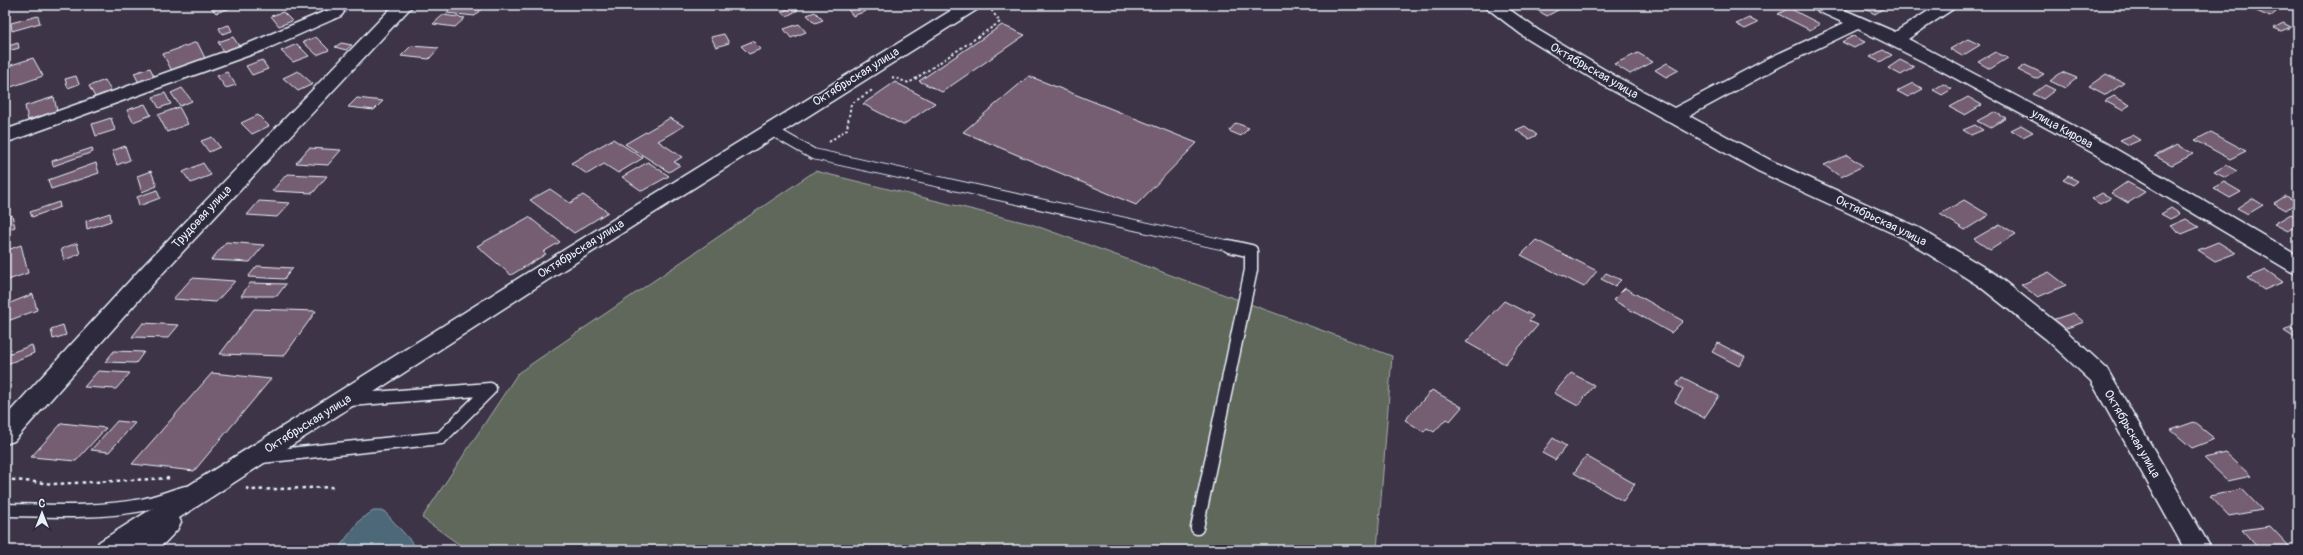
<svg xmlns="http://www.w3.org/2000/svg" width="2303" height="555" font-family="Pangolin,sans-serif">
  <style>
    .green { fill: #61685b; stroke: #a4acaa }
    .water { fill: #4e6778; stroke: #8c9eab }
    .building { fill: #745d72; stroke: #e8f1f8 }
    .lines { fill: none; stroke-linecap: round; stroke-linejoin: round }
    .lane-far1-casing { stroke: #e8f1f8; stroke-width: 12 }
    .lane-casing { stroke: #e8f1f8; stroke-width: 15 }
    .street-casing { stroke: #e8f1f8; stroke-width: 3 }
    .secondary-casing { stroke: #e8f1f8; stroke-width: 3 }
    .path-far1 { stroke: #e8f1f8; stroke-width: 2; stroke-dasharray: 2.5 2.5; stroke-linecap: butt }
    .path { stroke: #e8f1f8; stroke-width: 2.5; stroke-dasharray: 3.5 3.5; stroke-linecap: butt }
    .lane-far1 { stroke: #2f2a3d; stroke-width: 10 }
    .lane { stroke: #2f2a3d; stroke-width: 12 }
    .street { fill: #2f2a3d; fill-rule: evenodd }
    .secondary { fill: #2f2a3d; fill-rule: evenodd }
    .labels { text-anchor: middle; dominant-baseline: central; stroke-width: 3; stroke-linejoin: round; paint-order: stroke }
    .street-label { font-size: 12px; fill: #e8f1f8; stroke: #2f2a3d }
  </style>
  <rect width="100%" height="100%" fill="#3d3448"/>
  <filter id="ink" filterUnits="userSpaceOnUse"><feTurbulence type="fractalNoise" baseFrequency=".025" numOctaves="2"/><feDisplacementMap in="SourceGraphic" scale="8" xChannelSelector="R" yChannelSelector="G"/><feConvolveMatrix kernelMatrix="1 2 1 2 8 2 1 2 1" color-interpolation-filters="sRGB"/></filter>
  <g filter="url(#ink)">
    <path class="green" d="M815,171l216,53 361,132 -15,194h-910l-45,-32 96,-145z"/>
    <path class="water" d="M373,511h11l35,39h-82l23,-30z"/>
    <g class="building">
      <path d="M209,5h30l-23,8z"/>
      <path d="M454,5h31l-10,11 -29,-3z"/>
      <path d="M849,5h12l5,6 -13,5 -8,-10z"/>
      <path d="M1536,5h31l-20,11 -15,-9z"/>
      <path d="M1864,5h21l2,1 -12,8 -14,-7z"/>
      <path d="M2262,5h14l6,2 -12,10 -16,-7z"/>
      <path d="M792,7l6,3 -11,6 -6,-4z"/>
      <path d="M1789,8l31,16 -10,6 -32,-16z"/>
      <path d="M283,12l9,9 -13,5 -8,-10z"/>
      <path d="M815,12l8,8 -8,3 -8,-8z"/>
      <path d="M443,15l22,3 -10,9 -22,-3z"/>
      <path d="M38,16l2,7 -28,8 -1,-8z"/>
      <path d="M1749,18l9,5 -13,6 -9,-5z"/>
      <path d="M2283,23l8,4 -10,4 -7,-3z"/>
      <path d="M799,24l7,8 -15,6 -7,-9z"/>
      <path d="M229,25l3,6 -10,3 -3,-6z"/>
      <path d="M1002,25l23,10 -83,57 -23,-11z"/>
      <path d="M724,34l5,9 -13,4 -5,-10z"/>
      <path d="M1853,36l12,6 -11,6 -12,-6z"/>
      <path d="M233,37l6,9 -15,6 -6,-10z"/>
      <path d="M316,37l13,13 -12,5 -14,-13z"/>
      <path d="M1968,39l12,6 -18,11 -12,-7z"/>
      <path d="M753,41l8,8 -12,5 -8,-8z"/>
      <path d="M197,42l9,18 -34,11 -9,-17z"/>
      <path d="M18,43l1,5 -14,4v-5z"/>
      <path d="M341,43l11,2 -6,5 -11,-3z"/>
      <path d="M297,44l12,12 -16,6 -12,-11z"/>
      <path d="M411,46l28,2 -10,11 -28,-3z"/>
      <path d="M1883,50l9,5 -12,7 -10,-5z"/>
      <path d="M1995,52l13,6 -18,11 -12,-7z"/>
      <path d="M1638,53l15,9 -23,12 -16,-10z"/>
      <path d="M33,58l10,18 -35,12 -3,-2v-19z"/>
      <path d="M262,60l6,9 -16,6 -6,-9z"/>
      <path d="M1900,60l14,7 -13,8 -13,-7z"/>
      <path d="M1667,63l12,7 -13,7 -11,-7z"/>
      <path d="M2025,65l19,9 -8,5 -18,-9z"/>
      <path d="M150,68l5,10 -16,5 -5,-10z"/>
      <path d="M298,71l15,13 -15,7 -15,-13z"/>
      <path d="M227,72l9,13 -10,3 -9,-12z"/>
      <path d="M2062,72l15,6 -12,10 -15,-7z"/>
      <path d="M2106,74l18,9 -18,12 -17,-9z"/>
      <path d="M76,76l3,8 -11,4 -3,-9z"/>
      <path d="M1029,76l168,67 -61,62 -173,-73z"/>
      <path d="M105,80l6,11 -16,6 -6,-11z"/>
      <path d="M895,82l40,21 -32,22 -40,-21z"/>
      <path d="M1913,83l10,6 -15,8 -11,-6z"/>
      <path d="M1943,84l9,5 -10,6 -9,-5z"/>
      <path d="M2045,85l10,5 -12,9 -10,-5z"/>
      <path d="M182,88l10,13 -12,5 -9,-13z"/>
      <path d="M165,93l6,11 -12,4 -6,-11z"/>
      <path d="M2114,96l16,9 -8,5 -17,-9z"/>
      <path d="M54,97l3,14 -29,9 -3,-14z"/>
      <path d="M1968,97l14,8 -17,10 -15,-8z"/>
      <path d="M357,98l26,3 -9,9 -26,-3z"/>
      <path d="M145,104l6,11 -18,7 -6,-12z"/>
      <path d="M179,107l9,17 -21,8 -9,-17z"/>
      <path d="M1994,112l12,6 -16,10 -13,-7z"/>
      <path d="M7,114l4,15 -6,2v-16z"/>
      <path d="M258,115l11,11 -17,8 -11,-11z"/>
      <path d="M111,118l4,12 -19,6 -4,-12z"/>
      <path d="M670,118l14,8 -26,15 24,16 -8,5 6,3 -11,7 -44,-28z"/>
      <path d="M1236,123l13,5 -8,8 -12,-5z"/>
      <path d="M1975,125l8,5 -12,5 -8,-5z"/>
      <path d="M2021,125l12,7 -10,5 -12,-7z"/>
      <path d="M1525,126l12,9 -8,4 -13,-9z"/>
      <path d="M2211,132l35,19 -16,8 -35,-19z"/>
      <path d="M2132,135l8,5 -11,5 -9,-5z"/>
      <path d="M212,137l8,10 -11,5 -8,-11z"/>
      <path d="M613,139l30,19 -25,15 -14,-9 -17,10 -16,-11z"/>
      <path d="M2177,145l16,9 -21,11 -17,-9z"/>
      <path d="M125,146l5,14 -13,5 -5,-14z"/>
      <path d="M92,148l1,4 -40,14 -1,-5z"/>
      <path d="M309,148l32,2 -13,15 -32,-2z"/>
      <path d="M1847,155l16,11 -22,11 -17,-12z"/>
      <path d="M648,162l21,14 -27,15 -20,-14z"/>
      <path d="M96,163l3,10 -48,16 -3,-9z"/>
      <path d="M203,163l8,12 -20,8 -8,-11z"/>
      <path d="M2226,165l11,6 -11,7 -12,-6z"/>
      <path d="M151,171l6,15 -15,6 -5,-16z"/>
      <path d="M287,174l40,2 -14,17 -41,-2z"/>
      <path d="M2068,176l10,5 -5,4 -10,-5z"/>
      <path d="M2127,182l18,10 -17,11 -17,-10z"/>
      <path d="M2224,182l17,10 -11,6 -17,-10z"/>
      <path d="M550,189l20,14 13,-8 25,17 -34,21 -44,-33z"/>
      <path d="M157,190l3,8 -21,8 -2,-9z"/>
      <path d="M2102,193l9,5 -11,6 -8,-5z"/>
      <path d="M2286,196l11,6 -11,8 -12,-7z"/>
      <path d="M2252,198l11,7 -15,9 -11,-6z"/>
      <path d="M1964,200l25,15 -24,15 -25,-16z"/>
      <path d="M259,201l31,2 -13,14 -30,-2z"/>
      <path d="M59,202l1,5 -28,10 -2,-5z"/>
      <path d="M2171,208l9,6 -10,5 -9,-5z"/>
      <path d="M110,213l1,8 -24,8 -1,-8z"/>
      <path d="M2291,214l7,4v8l-10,5 -14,-7z"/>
      <path d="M12,215l3,12 -10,4v-13z"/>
      <path d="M529,217l31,25 -17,10 3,2 -35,21 -34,-29z"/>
      <path d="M2186,219l13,8 -17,7 -12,-8z"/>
      <path d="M2000,224l16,10 -26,16 -16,-11z"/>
      <path d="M1536,240l61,31 -13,16 -63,-32z"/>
      <path d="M226,242l38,3 -14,17 -39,-2z"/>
      <path d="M2218,242l18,11 -21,8 -17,-11z"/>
      <path d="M77,243l3,11 -16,6 -3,-11z"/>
      <path d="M21,245l7,28 -20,7 -3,-12v-17z"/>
      <path d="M257,266l36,2 -9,11 -36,-2z"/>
      <path d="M2266,270l17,12 -19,8 -17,-12z"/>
      <path d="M2049,272l17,13 -28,12 -17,-12z"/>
      <path d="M1606,273l15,7 -6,6 -14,-7z"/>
      <path d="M192,278l43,3 -19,21 -43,-3z"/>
      <path d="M250,283l36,1 -9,12h-36z"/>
      <path d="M1625,288l58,33 -12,12 -58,-33z"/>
      <path d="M33,294l4,16 -32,12v-17z"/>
      <path d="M1504,301l29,15 -4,5 9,4 -33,39 -39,-22z"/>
      <path d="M254,309l62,2 -32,45 -64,-2z"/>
      <path d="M2073,313l11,9 -20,7 -12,-9z"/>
      <path d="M143,323l36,2 -11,13 -36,-1z"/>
      <path d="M63,325l3,10 -13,4 -2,-10z"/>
      <path d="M2290,327l8,5v8l-14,-9z"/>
      <path d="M1718,343l27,14 -6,9 -27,-14z"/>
      <path d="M32,345l2,8 -29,12v-10z"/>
      <path d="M114,351l30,1 -8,11 -31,-1z"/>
      <path d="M98,371l32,2 -14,16 -32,-2z"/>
      <path d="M212,373l59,6 -77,92 -62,-7z"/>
      <path d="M1571,373l23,12 -16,21 -24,-13z"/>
      <path d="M1682,377l37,19 -15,22 -29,-16 8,-13 -7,-4z"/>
      <path d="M1432,390l30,17 -12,14 -4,-2 -12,13 -7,-4 -3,4 -19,-12z"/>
      <path d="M117,421l18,2 -26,29 -18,-2z"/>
      <path d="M2194,422l21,17 -23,9 -21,-18z"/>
      <path d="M62,423l44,5 -30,33 -45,-4z"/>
      <path d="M1553,438l13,8 -11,14 -13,-7z"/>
      <path d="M2226,453l25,23 -23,5 -24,-23z"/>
      <path d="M1586,456l49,28 -12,17 -49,-28z"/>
      <path d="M2242,489l20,21 -33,6 -19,-20z"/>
      <path d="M2270,526l20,21 -30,3 -18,-20z"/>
    </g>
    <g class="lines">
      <g class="lane-far1-casing">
        <path id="lane-far1" d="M771,130l42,24 421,93"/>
      </g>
      <g class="lane-casing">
        <g id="lane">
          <path d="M261,457l180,-19 49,-49 -141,11"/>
          <path d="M5,508l5,2c44,1 89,3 132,-5 15,-3 29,-9 44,-13"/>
          <path d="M1197,528l54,-258v-19l-22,-5"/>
        </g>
      </g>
      <g class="street-casing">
        <g id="street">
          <path d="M394,5h19l-253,271 -146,165 -9,3v-27l139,-152z"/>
          <path d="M1483,5h20l35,25 77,46 59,32 95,-50 75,-35 -31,-14 -3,-4h23l62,27 43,-27h21l-51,34 199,105 191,112v18l-8,-3 -197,-118 -153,-83 -82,-41 -77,37 -92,50 83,45 147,67 76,46 67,53 45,42 105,181h-27l-94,-169 -45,-42 -67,-53 -76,-48 -145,-67 -157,-87 -75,-46z"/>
          <path d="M335,7l6,1 3,4 -3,4 -77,34 -259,93v-13l247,-88z"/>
        </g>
      </g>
      <g class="secondary-casing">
        <path id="secondary" d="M960,5h21l-3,4 -432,272 -367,237 2,4 -4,8 -19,20h-63l4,-8 431,-271z"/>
      </g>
      <g class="path-far1">
        <path d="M892,77l17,6 91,-61 -8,-11 2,-6"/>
        <path d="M829,142l18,-13 4,-25 23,-15"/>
      </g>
      <g class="path">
        <path d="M5,479l49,5 118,-6"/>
        <path d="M246,488l5,2 83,-3"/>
      </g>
      <use href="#lane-far1" class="lane-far1"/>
      <use href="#lane" class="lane"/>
      <use href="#street" class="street"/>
      <use href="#secondary" class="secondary"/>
    </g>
  </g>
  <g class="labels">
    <g class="street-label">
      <text transform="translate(1594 71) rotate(30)">Октябрьская улица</text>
      <text transform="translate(856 77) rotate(-32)">Октябрьская улица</text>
      <text transform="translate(2062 129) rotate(29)">улица Кирова</text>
      <text transform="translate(202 217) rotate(-47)">Трудовая улица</text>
      <text transform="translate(1881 221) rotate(26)">Октябрьская улица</text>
      <text transform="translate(581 249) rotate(-32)">Октябрьская улица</text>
      <text transform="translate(308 424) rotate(-32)">Октябрьская улица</text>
      <text transform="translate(2132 434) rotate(60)">Октябрьская улица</text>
    </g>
  </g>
  <rect width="2303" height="555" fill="none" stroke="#2f2a3d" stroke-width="20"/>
  <rect x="10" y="10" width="2283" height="535" fill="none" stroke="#e8f1f8" stroke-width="1.5" filter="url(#ink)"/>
  <g transform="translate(42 513)" stroke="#2f2a3d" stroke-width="3" paint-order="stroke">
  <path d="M0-3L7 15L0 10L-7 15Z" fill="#e8f1f8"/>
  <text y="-6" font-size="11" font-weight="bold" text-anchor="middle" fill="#e8f1f8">С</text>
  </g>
</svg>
